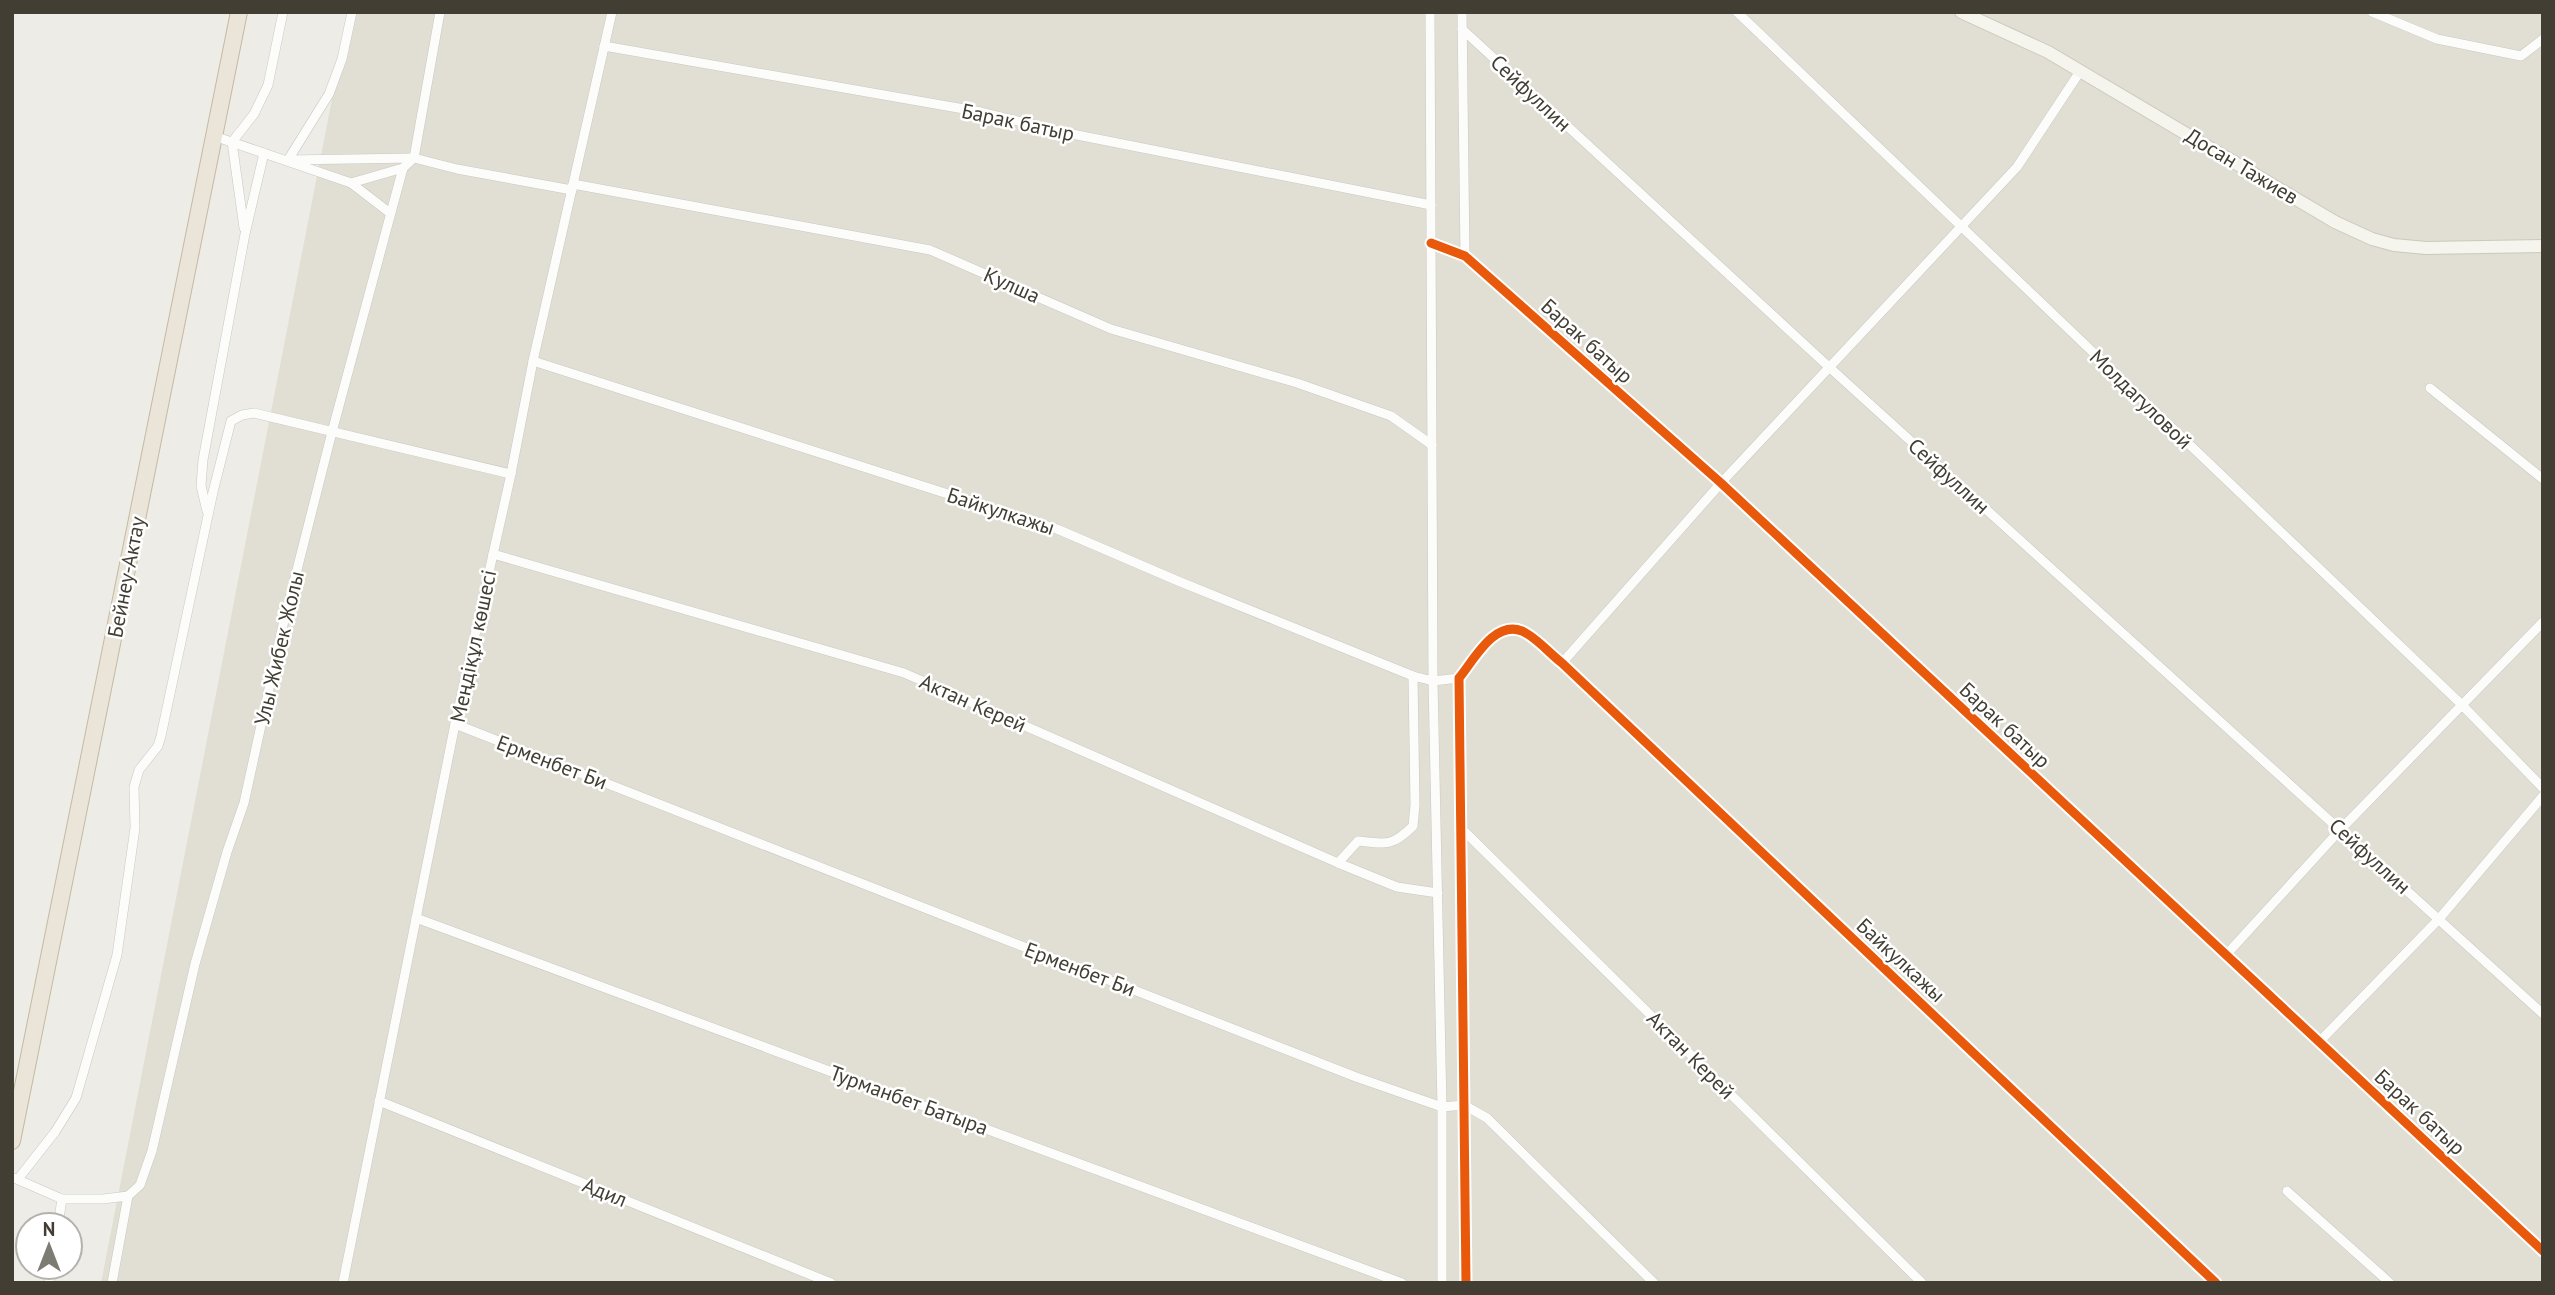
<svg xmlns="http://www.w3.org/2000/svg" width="2555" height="1295" font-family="'PT Sans',sans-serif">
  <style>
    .residential { fill: #e1ded4 }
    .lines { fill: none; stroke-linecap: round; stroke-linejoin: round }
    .street-casing { stroke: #cac8c2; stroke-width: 10 }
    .secondary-casing { stroke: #ccc9be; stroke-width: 14 }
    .highway-casing { stroke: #c4baa3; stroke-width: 18 }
    .street { stroke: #fcfcfb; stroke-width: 9 }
    .secondary { stroke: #f5f4ed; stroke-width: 12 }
    .highway { stroke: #eae5d8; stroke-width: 16 }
    .cycleway-casing { stroke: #fff; stroke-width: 13 }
    .cycleway { stroke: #e8590c; stroke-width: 9 }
    .labels { text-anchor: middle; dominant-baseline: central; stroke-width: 5; stroke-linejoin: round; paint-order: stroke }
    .street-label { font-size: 21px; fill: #423e34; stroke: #fff }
  </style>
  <rect width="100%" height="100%" fill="#eeece6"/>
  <path class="residential" d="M349,12h2194v1271h-2442z"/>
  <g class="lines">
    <g class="street-casing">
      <g id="street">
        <path d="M352,12l-10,47 -13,35 -41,66 126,-2 43,11 115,21"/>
        <path d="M1430,12l3,669 9,426v176"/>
        <path d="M1462,12l3,244"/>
        <path d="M1737,12l724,692 82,84"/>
        <path d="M2372,12l65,27 84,17 22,-17"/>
        <path d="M1462,29l367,338 714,647"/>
        <path d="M604,46l377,66 86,21 364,72"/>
        <path d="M214,136l137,47 52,-15"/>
        <path d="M351,183l39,30"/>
        <path d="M573,184l357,66 181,79 186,54 94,33 41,29"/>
        <path d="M244,228l-12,-86 22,-28 14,-29 15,-73"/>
        <path d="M1431,243l34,13 256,227 822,768"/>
        <path d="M533,361l524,168 121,52 235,95 20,5 26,-3"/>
        <path d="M2430,388l113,91"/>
        <path d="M207,511l-6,-25 2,-26 42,-226 19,-81"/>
        <path d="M493,554l411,119 434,190 59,24 41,6"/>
        <path d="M1562,663l159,-180 296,-316 64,-97"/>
        <path d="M455,724l901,353 86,30 22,-2 23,13 167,165"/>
        <path d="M1461,828l461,455"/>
        <path d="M1338,863l20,-22c28,3 34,6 55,-15l2,-21 -2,-129"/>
        <path d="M416,918l986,365"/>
        <path d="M2226,955l115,-126 202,-207"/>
        <path d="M2319,1042l120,-123 104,-123"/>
        <path d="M379,1101l452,182"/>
        <path d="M14,1178l48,21h41l25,-3"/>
        <path d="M18,1179l37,-47 21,-34 41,-143 18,-127 -1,-41 5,-17 19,-24 3,-10 52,-244 18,-71 11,-6 12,-2 257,61"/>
        <path d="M2287,1191l103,92"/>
        <path d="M58,1225l4,-26"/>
        <path d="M49,1283l2,-16"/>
        <path d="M112,1283l16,-87 12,-11 12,-34 43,-187 32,-112 17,-49 39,-178 49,-193 71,-264 11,-10 26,-146"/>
        <path d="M343,1283l112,-559 56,-250 22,-113 79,-349"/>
        <path d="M1466,1283l-7,-605c15,-18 35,-58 63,-47 14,6 28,23 40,32l654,620"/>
      </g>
    </g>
    <g class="secondary-casing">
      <path id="secondary" d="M1961,12l87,40 287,170 37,17 22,6 32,3 117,-2"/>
    </g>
    <g class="highway-casing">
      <path id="highway" d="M12,1141l227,-1129"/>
    </g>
    <use href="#street" class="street"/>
    <use href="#secondary" class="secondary"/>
    <use href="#highway" class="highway"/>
    <g class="cycleway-casing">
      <g id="cycleway">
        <path d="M1431,243l34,13 256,227 822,768"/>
        <path d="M1466,1283l-7,-605c15,-18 35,-58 63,-47 14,6 28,23 40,32l654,620"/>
      </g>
    </g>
    <use href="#cycleway" class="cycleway"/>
  </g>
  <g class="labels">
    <g class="street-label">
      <text transform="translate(1531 93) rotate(43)">Сейфуллин</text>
      <text transform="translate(1018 122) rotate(12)">Барак батыр</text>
      <text transform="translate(2242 166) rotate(31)">Досан Тажиев</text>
      <text transform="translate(1012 285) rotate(24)">Кулша</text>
      <text transform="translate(1587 341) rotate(42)">Барак батыр</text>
      <text transform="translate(2141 399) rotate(44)">Молдагуловой</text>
      <text transform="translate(1949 476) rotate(42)">Сейфуллин</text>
      <text transform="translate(1001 511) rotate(18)">Байкулкажы</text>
      <text transform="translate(126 577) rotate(-79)">Бейнеу-Актау</text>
      <text transform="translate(473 646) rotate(-78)">Меңдіқұл көшесі</text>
      <text transform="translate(279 648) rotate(-77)">Улы Жибек Жолы</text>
      <text transform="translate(973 703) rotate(24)">Актан Керей</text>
      <text transform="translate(2005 725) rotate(43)">Барак батыр</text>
      <text transform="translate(552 762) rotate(21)">Ерменбет Би</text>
      <text transform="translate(2370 856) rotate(42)">Сейфуллин</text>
      <text transform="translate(1901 960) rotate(43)">Байкулкажы</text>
      <text transform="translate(1080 969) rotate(21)">Ерменбет Би</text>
      <text transform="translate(1691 1055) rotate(45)">Актан Керей</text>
      <text transform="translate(909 1100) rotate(20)">Турманбет Батыра</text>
      <text transform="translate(2420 1112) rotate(43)">Барак батыр</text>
      <text transform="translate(605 1192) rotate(22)">Адил</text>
    </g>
  </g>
  <rect width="2555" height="1295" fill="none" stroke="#423e34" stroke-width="28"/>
  <g transform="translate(49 1246)"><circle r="33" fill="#ffffff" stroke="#b3b2ae" stroke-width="2"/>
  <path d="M0-5L12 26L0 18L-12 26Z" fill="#7e7b72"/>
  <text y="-10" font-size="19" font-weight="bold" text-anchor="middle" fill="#423e34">N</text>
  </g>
</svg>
